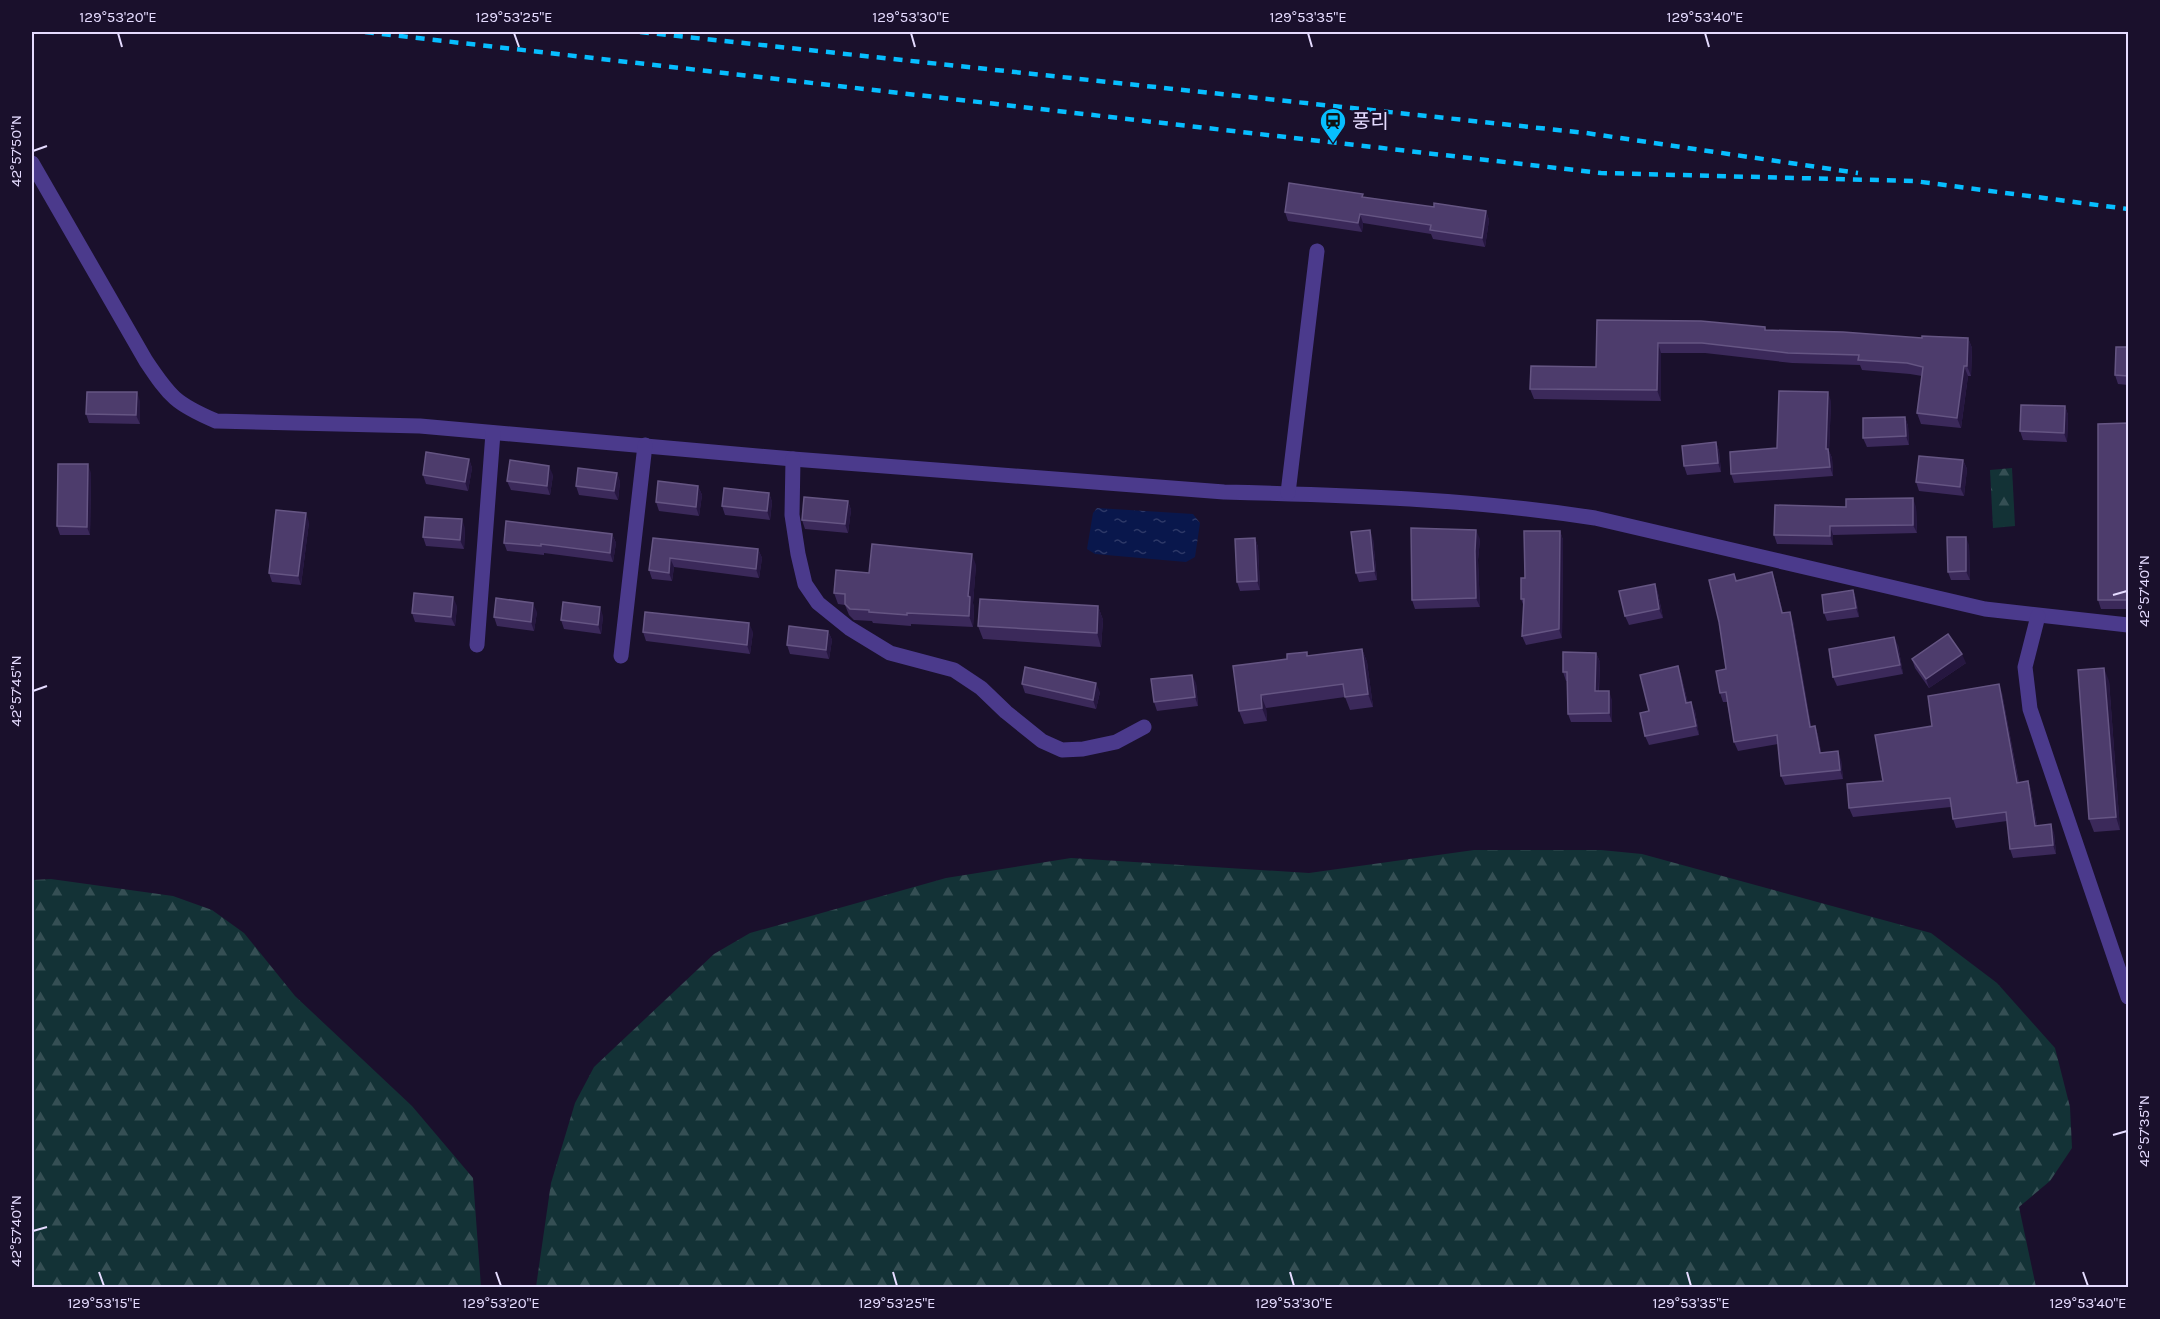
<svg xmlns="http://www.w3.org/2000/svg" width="2160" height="1319" font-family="Karla,'Noto Sans KR',sans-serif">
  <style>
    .forest { fill: url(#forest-firs) }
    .water { fill: url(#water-ripples) }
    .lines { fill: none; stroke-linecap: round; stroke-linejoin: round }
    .minor { stroke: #4b3a8c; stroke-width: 15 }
    .rail { stroke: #07beff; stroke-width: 4.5; stroke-dasharray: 9 8; stroke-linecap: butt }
    .wall { fill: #3b295a }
    .shaded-wall { fill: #261740 }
    .building { fill: #4d3c6c; stroke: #655583; stroke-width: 1.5 }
    .ticks { fill: none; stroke: #e5dbff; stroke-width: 2 }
    .labels { text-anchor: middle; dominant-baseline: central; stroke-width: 4.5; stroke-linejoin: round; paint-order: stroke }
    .poi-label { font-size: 20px; fill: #e5dbff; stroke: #1a102c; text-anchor: start }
    .neatline { fill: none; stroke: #e5dbff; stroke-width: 2 }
    .ticks-label { font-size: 15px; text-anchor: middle; fill: #e5dbff }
  </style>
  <defs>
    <pattern id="forest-firs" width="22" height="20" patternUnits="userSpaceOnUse" patternTransform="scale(1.5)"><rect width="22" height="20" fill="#133236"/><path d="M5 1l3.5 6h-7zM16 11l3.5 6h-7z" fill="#354f54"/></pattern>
    <pattern id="water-ripples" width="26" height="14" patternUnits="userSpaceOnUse" patternTransform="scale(1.5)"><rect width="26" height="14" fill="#09174c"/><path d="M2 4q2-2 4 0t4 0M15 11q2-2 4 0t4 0" fill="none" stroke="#2d3867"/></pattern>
  </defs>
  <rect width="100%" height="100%" fill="#1a102c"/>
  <g class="forest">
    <path d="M2012,468l3,58 -22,2 -3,-58z"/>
    <path d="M1474,850h127l41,4 289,79 66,50 58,65 15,59 2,41 -22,33 -31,26 17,80h-1500l15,-104 24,-80 19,-36 120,-113 36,-21 196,-55 125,-20 238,15z"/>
    <path d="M51,879l122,17 39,14 32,23 51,63 117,110 61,72 8,109h-449v-407z"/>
  </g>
  <path class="water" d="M1097,508l96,6 7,9 -5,34 -9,5 -91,-8 -8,-5 6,-36z"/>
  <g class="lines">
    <g class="minor">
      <path d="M32,163l114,198c24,36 30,43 70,60l204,5 373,33 431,33c124,3 248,7 371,26l390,91 143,16"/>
      <path d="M793,459l-1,56 6,39 7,30 13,19 31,25 41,25 64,17 27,18 25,24 36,29 20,9 21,-1 33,-7 28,-15"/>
      <path d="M1288,493l29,-242"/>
      <path d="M2038,616l-13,51 5,42 98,288"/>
      <path d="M477,645l16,-212"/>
      <path d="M621,656l24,-211"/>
    </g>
    <g class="rail">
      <path d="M365,32l1236,141 313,8 214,28"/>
      <path d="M640,32l946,101 272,40"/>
    </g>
  </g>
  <g class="wall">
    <path d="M1364,197l70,10 52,4 3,9 -4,27 -52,-8 -2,-5 -68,-11 -1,9 -74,-11 -3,-9z"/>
    <path d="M1597,320l168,7 1,3 156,8h46l4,10 -1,28h-3l-7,52 -40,-4 -4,-11 5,-37 -12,-2 -48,-4 -2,-5 -68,-2 -87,-10h-44v48l-127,-2 -4,-10 66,-22z"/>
    <path d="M2128,347v38l-10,-1 -3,-9z"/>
    <path d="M140,401v23l-51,-1 -3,-9z"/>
    <path d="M1831,401l-2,50 3,7 1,18 -99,7 -3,-9 46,-26z"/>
    <path d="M2065,406l3,9 -1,27 -44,-2 -3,-9z"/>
    <path d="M1905,417l3,9 1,19 -42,2 -4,-9z"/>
    <path d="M2128,423v186h-27l-3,-9z"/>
    <path d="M1716,442l3,9 2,21 -34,3 -3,-9z"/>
    <path d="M469,459l3,9 -4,23 -42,-7 -3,-9z"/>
    <path d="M1963,460l4,9 -3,27 -45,-5 -3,-9z"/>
    <path d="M91,473l-1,62h-30l-3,-9z"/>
    <path d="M617,473l3,9 -2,18 -39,-5 -3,-9z"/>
    <path d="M553,475l-3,20 -39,-5 -4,-9z"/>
    <path d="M698,486l4,9 -3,21 -40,-5 -3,-9z"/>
    <path d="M769,493l3,9 -2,18 -45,-5 -3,-9z"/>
    <path d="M848,501l3,9 -3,23 -43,-4 -3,-9z"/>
    <path d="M1846,507h70l1,26 -84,2v10l-56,-1 -3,-9z"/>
    <path d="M309,522l-8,63 -29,-3 -3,-9z"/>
    <path d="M465,528l-1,21 -38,-3 -3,-9z"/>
    <path d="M1560,531l3,9 -1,98 -36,7 -4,-9 2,-29 -3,-8 4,-21z"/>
    <path d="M612,534l4,9 -3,19 -69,-9v2l-37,-4 -3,-8z"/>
    <path d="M653,538l105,11 4,9 -3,20 -85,-11 -2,14 -20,-2 -3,-9z"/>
    <path d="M1255,538l3,9 2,43 -20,1 -3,-9z"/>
    <path d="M1373,539l4,41 -18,2 -3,-9z"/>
    <path d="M1480,539l-2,21 2,47 -65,2 -3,-9z"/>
    <path d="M1969,545l1,35h-19l-3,-8z"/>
    <path d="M976,565l-3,38 1,5 -1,19 -62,-3v2l-38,-3 -1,-2 -18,-1 -5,-5 -4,-10 -7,-1 -4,-11 35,-20z"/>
    <path d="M1772,572l3,9 8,32 10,8 18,105h4l3,9 3,17 20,8 2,19 -58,6 -4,-9 -3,-32 -40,7 -4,-9 -7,-40h-4l-3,-9 6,-24 8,-95 3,7z"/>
    <path d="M1655,584l3,9 5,25 -34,7 -4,-9z"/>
    <path d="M1853,590l3,9 3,18 -32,4 -3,-8z"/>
    <path d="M457,606l-2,20 -40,-4 -3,-9z"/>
    <path d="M1098,606l5,14 -2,27 -118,-8 -5,-13z"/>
    <path d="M537,612l-3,19 -37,-5 -3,-9z"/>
    <path d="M603,616l-2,18 -37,-5 -3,-9z"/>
    <path d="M828,631l4,9 -3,19 -39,-5 -3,-9z"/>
    <path d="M643,632h110l-3,22 -104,-13z"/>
    <path d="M1898,645l5,29 -66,12 -4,-9z"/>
    <path d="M1362,649l5,13 6,45 -23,3 -5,-13 -79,11 1,13 -23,3 -5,-13 69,-55z"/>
    <path d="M1596,653l4,9 -1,29 13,9v22h-41l-3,-8 -1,-33h-1l-3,-9z"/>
    <path d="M1912,659l54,4 -37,25 -14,-20z"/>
    <path d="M1678,666l3,9 7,28 7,8 4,24 -50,10 -4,-9 4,-25z"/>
    <path d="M2109,681l11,149 -26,2 -5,-13z"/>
    <path d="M1196,683l2,23 -41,5 -3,-9z"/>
    <path d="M1022,684l78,8 -4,17 -71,-16z"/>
    <path d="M2002,693l17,90 9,-2 3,9 6,36 17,7 2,21 -43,4 -3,-9 -3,-28 -51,7 -3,-9 -2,-12 -98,10 -4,-9 34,-27 49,-55z"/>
  </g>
  <g class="shaded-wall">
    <path d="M1486,211l3,9 -4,27 -3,-9z"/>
    <path d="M1360,214l3,9 -1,9 -4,-9z"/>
    <path d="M1968,338l4,10 -1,28 -4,-10z"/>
    <path d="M1658,343l3,10v48l-4,-11z"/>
    <path d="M1964,366l4,10 -7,52 -4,-10z"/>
    <path d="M137,392l3,9v23l-4,-9z"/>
    <path d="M1828,392l3,9 -2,50 3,7 1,18 -3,-9 -4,-18z"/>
    <path d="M2065,406l3,9 -1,27 -3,-9z"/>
    <path d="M1905,417l3,9 1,19 -3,-9z"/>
    <path d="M1716,442l3,9 2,21 -3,-9z"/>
    <path d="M469,459l3,9 -4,23 -3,-9z"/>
    <path d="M1963,460l4,9 -3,27 -4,-9z"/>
    <path d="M88,464l3,9 -1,62 -3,-8z"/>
    <path d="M549,466l4,9 -3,20 -3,-9z"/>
    <path d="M617,473l3,9 -2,18 -4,-9z"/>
    <path d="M698,486l4,9 -3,21 -3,-9z"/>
    <path d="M769,493l3,9 -2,18 -3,-9z"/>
    <path d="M1913,498l3,9 1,26 -4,-8z"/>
    <path d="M848,501l3,9 -3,23 -3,-9z"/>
    <path d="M306,513l3,9 -8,63 -3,-9z"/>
    <path d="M462,519l3,9 -1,21 -4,-9z"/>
    <path d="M1830,526l3,9v10l-3,-9z"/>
    <path d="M1370,530l3,9 4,41 -3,-9z"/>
    <path d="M1476,530l4,9 -2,21 2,47 -4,-9 -1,-47z"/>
    <path d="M1560,531l3,9 -1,98 -3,-9z"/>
    <path d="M612,534l4,9 -3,19 -3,-9z"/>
    <path d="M1966,537l3,8 1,35 -4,-9z"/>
    <path d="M1255,538l3,9 2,43 -3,-9z"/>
    <path d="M758,549l4,9 -3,20 -3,-9z"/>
    <path d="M972,554l4,11 -3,38 1,5 -1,19 -4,-11 -1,-20z"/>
    <path d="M670,558l4,9 -2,14 -3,-8z"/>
    <path d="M1772,572l3,9 10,41 -3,-9z"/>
    <path d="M1655,584l3,9 5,25 -4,-9z"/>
    <path d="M1853,590l3,9 3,18 -3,-9z"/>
    <path d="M453,597l4,9 -2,20 -4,-9z"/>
    <path d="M533,603l4,9 -3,19 -3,-9z"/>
    <path d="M1098,606l5,14 -2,27 -4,-14z"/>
    <path d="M600,607l3,9 -2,18 -3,-9z"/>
    <path d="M1790,612l3,9 20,115 -3,-9z"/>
    <path d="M749,623l4,9 -3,22 -3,-9z"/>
    <path d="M828,631l4,9 -3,19 -3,-9z"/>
    <path d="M1894,637l4,8 5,29 -3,-9z"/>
    <path d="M1362,649l5,13 6,45 -5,-13z"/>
    <path d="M1596,653l4,9 -2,38 -3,-9z"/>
    <path d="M1962,654l4,9 -37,25 -3,-9z"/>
    <path d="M1678,666l3,9 9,37 -4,-9z"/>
    <path d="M2104,668l5,13 11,149 -4,-13z"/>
    <path d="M1192,675l4,8 2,23 -3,-9z"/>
    <path d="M1096,683l4,9 -4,17 -3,-9z"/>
    <path d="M1999,684l3,9 18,99 -3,-9z"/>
    <path d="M1609,691l3,9v22l-3,-9z"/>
    <path d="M1261,695l5,13 1,13 -5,-13z"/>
    <path d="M1691,702l4,9 4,24 -3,-9z"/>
    <path d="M1815,726l3,9 5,27 -3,-9z"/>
    <path d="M1838,751l3,9 2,19 -3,-9z"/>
    <path d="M2028,781l3,9 7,45 -3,-9z"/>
    <path d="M2051,824l3,9 2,21 -3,-9z"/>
  </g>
  <g class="building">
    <path d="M1289,183l74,11 -1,3 72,10v-4l52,8 -4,27 -52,-8 1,-5 -71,-11 -2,9 -73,-11z"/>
    <path d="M1597,320l104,1 64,6v3l78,2 79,6v-2l46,2 -1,28h-3l-7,52 -40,-5 6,-46 -16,-4 -49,-3 1,-5 -71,-2 -86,-10h-44l-1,47 -127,-1 1,-23 65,1z"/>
    <path d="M2116,347h12v29l-13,-1z"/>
    <path d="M1779,391l49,1 -2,57h2l2,18 -99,7 -1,-22 47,-4z"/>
    <path d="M87,392h50l-1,23 -50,-1z"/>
    <path d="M2021,405l44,1 -1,27 -44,-2z"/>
    <path d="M1905,417l1,19 -43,2v-20z"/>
    <path d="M2128,423v177h-30v-176z"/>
    <path d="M1716,442l2,21 -34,3 -2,-20z"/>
    <path d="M426,452l43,7 -4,23 -42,-7z"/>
    <path d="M1919,456l44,4 -3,27 -44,-5z"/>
    <path d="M510,460l39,6 -2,20 -40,-5z"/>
    <path d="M58,464h30l-1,63 -30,-1z"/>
    <path d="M578,468l39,5 -3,18 -38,-5z"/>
    <path d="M658,481l40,5 -2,21 -40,-5z"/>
    <path d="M724,488l45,5 -2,18 -45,-5z"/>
    <path d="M804,497l44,4 -3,23 -43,-4z"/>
    <path d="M1913,498v27l-83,1v10l-56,-1 1,-30 71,2v-8z"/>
    <path d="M276,510l30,3 -8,63 -29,-3z"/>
    <path d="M425,517l37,2 -2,21 -37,-3z"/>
    <path d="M506,521l106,13 -2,19 -69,-9v2l-37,-3z"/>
    <path d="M1411,528l65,2 -1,21 1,47 -64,2z"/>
    <path d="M1370,530l4,41 -18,2 -5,-41z"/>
    <path d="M1524,531h36l-1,98 -37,7 2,-37h-3v-21h4z"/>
    <path d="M1947,537h19v34l-18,1z"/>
    <path d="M653,538l105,11 -2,20 -86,-11 -1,15 -20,-3z"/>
    <path d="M1255,538l2,43 -20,1 -2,-43z"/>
    <path d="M872,544l100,10 -4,42 2,1 -1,19 -62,-3v2l-38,-3v-2l-19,-1 -5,-5v-10l-11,-1 2,-23 33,3z"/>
    <path d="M1772,572l10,41 8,-1 20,115 5,-1 5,27 18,-2 2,19 -59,6 -4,-41 -43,7 -8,-50 -6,1 -4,-22 10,-2 -7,-47 -10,-42 25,-6 2,7z"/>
    <path d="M1655,584l4,25 -34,7 -6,-25z"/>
    <path d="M1853,590l3,18 -32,5 -2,-18z"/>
    <path d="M414,593l39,4 -2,20 -39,-4z"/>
    <path d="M496,598l37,5 -2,19 -37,-5z"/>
    <path d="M980,599l118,7 -1,27 -119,-7z"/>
    <path d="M563,602l37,5 -2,18 -37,-5z"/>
    <path d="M645,612l104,11 -2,22 -104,-13z"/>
    <path d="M789,626l39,5 -2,19 -39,-5z"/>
    <path d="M1948,634l14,20 -36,25 -14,-20z"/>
    <path d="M1894,637l6,28 -67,12 -4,-28z"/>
    <path d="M1362,649l6,45 -23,3 -2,-13 -82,11 1,13 -23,3 -6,-45 54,-7v-5l20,-2v4z"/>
    <path d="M1563,652l33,1 -1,38h14v22l-41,1 -1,-42h-4z"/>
    <path d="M1678,666l8,37 5,-1 5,24 -51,10 -5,-23 9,-2 -9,-36z"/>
    <path d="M1025,667l71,16 -3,17 -71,-16z"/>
    <path d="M2104,668l12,149 -27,2 -11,-149z"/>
    <path d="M1192,675l3,22 -41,5 -3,-23z"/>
    <path d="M1999,684l18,99 11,-2 7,45 16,-2 2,21 -43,4 -4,-37 -53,7 -3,-21 -101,10 -2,-24 36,-3 -8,-46 57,-9 -4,-30z"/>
  </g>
  <path class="ticks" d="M118,33l4,14M514,33l5,14M911,33l4,14M1308,33l4,14M1705,33l4,14M33,151l14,-5M2113,595l14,-4M33,691l14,-5M2113,1135l14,-4M33,1231l14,-4M99,1272l5,14M496,1272l5,14M893,1272l4,14M1290,1272l4,14M1687,1272l4,14M2083,1272l5,14"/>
  <defs>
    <g id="station-pin" transform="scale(1.35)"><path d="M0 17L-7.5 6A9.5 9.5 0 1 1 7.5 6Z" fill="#07beff" stroke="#1a102c"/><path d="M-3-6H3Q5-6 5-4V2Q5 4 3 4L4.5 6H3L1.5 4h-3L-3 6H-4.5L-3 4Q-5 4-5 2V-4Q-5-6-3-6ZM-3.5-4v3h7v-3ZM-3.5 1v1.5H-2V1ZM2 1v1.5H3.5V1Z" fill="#111"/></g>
  </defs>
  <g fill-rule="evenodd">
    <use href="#station-pin" x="1333" y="121"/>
  </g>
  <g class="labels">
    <g class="poi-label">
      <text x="1352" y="121">풍리</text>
    </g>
  </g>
  <rect width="2160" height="1319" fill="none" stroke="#1a102c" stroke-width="66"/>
  <rect x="33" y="33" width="2094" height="1253" class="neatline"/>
  <g class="ticks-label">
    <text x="118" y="22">129°53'20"E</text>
    <text x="514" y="22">129°53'25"E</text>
    <text x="911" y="22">129°53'30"E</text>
    <text x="1308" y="22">129°53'35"E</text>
    <text x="1705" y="22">129°53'40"E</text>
    <text transform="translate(16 151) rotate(-90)" y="5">42°57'50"N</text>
    <text transform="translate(2144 591) rotate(-90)" y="5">42°57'40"N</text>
    <text transform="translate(16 691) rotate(-90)" y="5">42°57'45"N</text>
    <text transform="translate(2144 1131) rotate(-90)" y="5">42°57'35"N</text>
    <text transform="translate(16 1231) rotate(-90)" y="5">42°57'40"N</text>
    <text x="104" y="1308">129°53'15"E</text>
    <text x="501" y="1308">129°53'20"E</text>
    <text x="897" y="1308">129°53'25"E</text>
    <text x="1294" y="1308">129°53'30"E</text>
    <text x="1691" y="1308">129°53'35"E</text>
    <text x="2088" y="1308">129°53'40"E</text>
  </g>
</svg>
